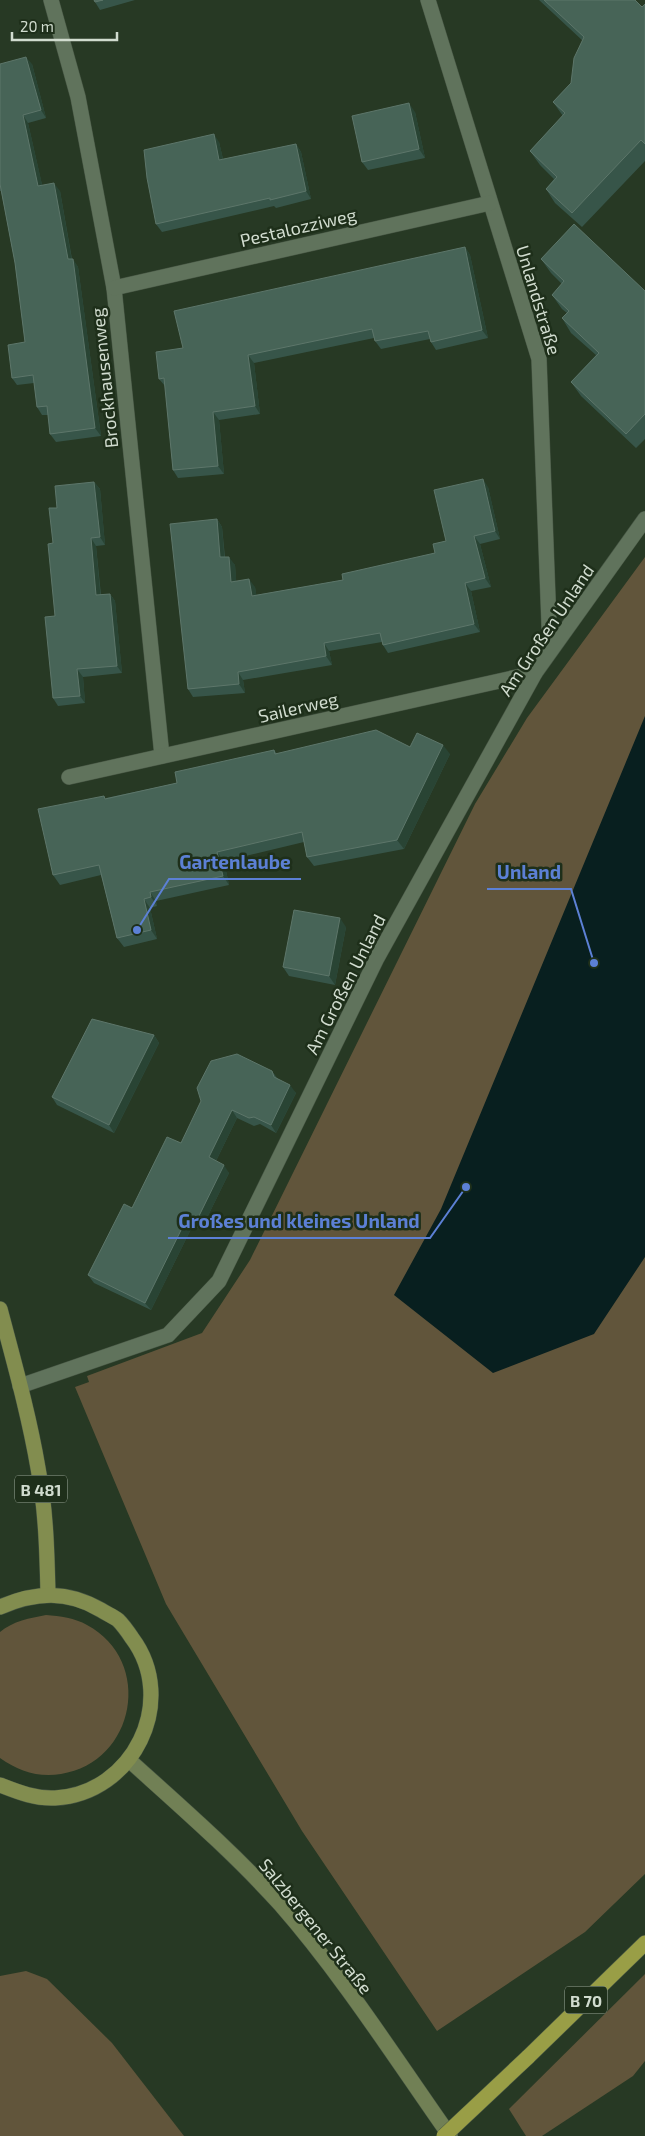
<svg xmlns="http://www.w3.org/2000/svg" width="645" height="2136" font-family="'Exo 2',sans-serif">
  <style>
    .green { fill: #61553b }
    .water { fill: #081f1f }
    .lines { fill: none; stroke-linecap: round; stroke-linejoin: round }
    .street-casing { stroke: #465543; stroke-width: 16 }
    .secondary-casing { stroke: #465543; stroke-width: 16 }
    .primary-casing { stroke: #465543; stroke-width: 16 }
    .highway-casing { stroke: #465543; stroke-width: 16 }
    .street { stroke: #60735c; stroke-width: 15 }
    .secondary { stroke: #718055; stroke-width: 15 }
    .primary { stroke: #828d4f; stroke-width: 15 }
    .highway { stroke: #999e46; stroke-width: 15 }
    .highway-bridge-casing { stroke: #465543; stroke-width: 16; stroke-linecap: butt }
    .highway-bridge { stroke: #999e46; stroke-width: 15 }
    .wall { fill: #375549 }
    .shaded-wall { fill: #294434 }
    .building { fill: #476457; stroke: #5d766a }
    .labels { text-anchor: middle; dominant-baseline: central; stroke-width: 5; stroke-linejoin: round; paint-order: stroke }
    .shield { fill: #1e2f1a; stroke: #9ba899; stroke-width: 1 }
    .shield-label { font-size: 16px; font-weight: bold; fill: #d1dccf }
    .street-label { font-size: 18px; fill: #d1dccf; stroke: #1e2f1a }
    .leader { fill: none; stroke: #5c80d5; stroke-width: 2 }
    .callout-dot { fill: #5c80d5; stroke: #1e2f1a; stroke-width: 2 }
    .callout-label { font-size: 19px; text-anchor: middle; font-weight: bold; fill: #5c80d5; stroke: #1e2f1a; stroke-width: 5; stroke-linejoin: round; paint-order: stroke }
  </style>
  <rect width="100%" height="100%" fill="#273924"/>
  <g class="green">
    <path d="M645,557v1317l-60,58 -148,99 -135,-200 -136,-227 -91,-217 14,-5 -2,-6 115,-43 48,-73 225,-456 52,-86z"/>
    <path d="M46,1615c14,1 29,3 41,10 67,36 49,137 -26,149 -22,4 -43,-3 -61,-16v-126c13,-11 30,-14 46,-17z"/>
    <path d="M26,1971l21,8 65,64 72,93h-184v-160z"/>
    <path d="M645,1974v87l-12,15 -91,60h-16l-17,-27z"/>
  </g>
  <path class="water" d="M645,716v541l-51,77 -101,39 -99,-78 47,-86z"/>
  <g class="lines">
    <g class="street-casing">
      <g id="street">
        <path d="M51,0l27,97 36,191 48,468"/>
        <path d="M428,0l111,359 11,292"/>
        <path d="M114,288l376,-85"/>
        <path d="M69,777l466,-104"/>
        <path d="M20,1386l148,-51 51,-54 158,-323 158,-285 110,-154"/>
      </g>
    </g>
    <g class="secondary-casing">
      <path id="secondary" d="M129,1760c52,47 104,92 151,144 63,72 115,154 170,232"/>
    </g>
    <g class="primary-casing">
      <g id="primary">
        <path d="M0,1309c14,53 29,106 38,159 8,42 9,84 10,126"/>
        <path d="M0,1607c36,-15 67,-17 101,3 6,4 12,6 17,10 5,5 10,12 14,18 47,63 1,156 -77,160 -20,1 -37,-6 -55,-13"/>
      </g>
    </g>
    <g class="highway-casing">
      <path id="highway" d="M528,2057l117,-114"/>
    </g>
    <use href="#street" class="street"/>
    <use href="#secondary" class="secondary"/>
    <use href="#primary" class="primary"/>
    <use href="#highway" class="highway"/>
    <g class="highway-bridge-casing">
      <path id="highway-bridge" d="M444,2136l84,-79"/>
    </g>
    <use href="#highway-bridge" class="highway-bridge"/>
  </g>
  <g class="wall">
    <path d="M94,0h41l-35,10 -5,-8z"/>
    <path d="M539,0h96l7,7 3,-3v157l-63,66 -27,-24 -9,-14 8,-10 -14,-14 -10,-14 33,-35 -10,-14 18,-19 12,-42z"/>
    <path d="M0,64h32l14,54 -18,5 14,62 18,6 12,68 6,8 23,169 -45,6 -6,-8 -2,-19h-6l-5,-8 -3,-24 -17,2 -5,-7 13,-36 -10,-79 -14,-72h-1z"/>
    <path d="M415,112l10,46 -57,12 -6,-8z"/>
    <path d="M219,142l4,17 73,-15 5,8 10,47 -35,9 -2,-2 -112,26 -6,-8z"/>
    <path d="M465,247l5,8 18,83 -52,12 -5,-8 -1,-3 -49,10 -6,-8 -1,-3 -120,25 6,51 -41,6 5,54 -46,4 -5,-8 -8,-84 -6,-7 24,-31z"/>
    <path d="M541,259l104,32v148l-9,9 -55,-52 -10,-14 25,-27 -25,-22 -9,-15 5,-5 -5,-4 -10,-14 10,-11 -11,-11z"/>
    <path d="M94,482l6,7 5,56 -9,1 5,49 9,-1 5,7 7,72 -39,4 2,26 -27,3 -5,-8 2,-82 -2,-73z"/>
    <path d="M488,487l12,52 -20,5 11,43 -20,4 9,41 -92,21 -5,-8 -1,-3 -53,9 3,14 -89,15 2,13 -52,4 -5,-8 29,-170 5,8 3,30 10,8 1,16 19,6 1,8 87,-15 92,-27 11,-12z"/>
    <path d="M410,747l40,7 -46,95 -90,17 -7,-9 -3,-15 -80,19 5,24 -73,16 1,5 -7,2 7,31 -33,8 -7,-9 -16,-63 -41,10 -7,-10 53,-77 71,-15 97,-33 3,4z"/>
    <path d="M346,927l-11,58 -46,-9 -6,-9z"/>
    <path d="M154,1035l5,8 -45,90 -57,-28 -5,-8z"/>
    <path d="M272,1071l5,7 19,15 -20,40 -16,-9 -6,2 -17,-8 -21,43 13,12 -28,57 -8,-5 -42,85 -57,-27 -6,-8 44,-67 49,-65z"/>
  </g>
  <g class="shaded-wall">
    <path d="M26,57l6,7 14,54 -5,-8z"/>
    <path d="M409,103l6,9 10,46 -6,-9z"/>
    <path d="M23,115l5,8 16,70 -6,-7z"/>
    <path d="M214,134l5,8 6,26 -6,-8z"/>
    <path d="M296,144l5,8 10,47 -5,-8z"/>
    <path d="M54,183l6,8 13,76 -5,-8z"/>
    <path d="M465,247l5,8 18,83 -6,-8z"/>
    <path d="M73,259l5,8 23,169 -6,-8z"/>
    <path d="M248,355l6,8 6,51 -5,-8z"/>
    <path d="M213,412l6,8 5,54 -6,-8z"/>
    <path d="M483,479l5,8 12,52 -5,-8z"/>
    <path d="M94,482l6,7 5,56 -5,-8z"/>
    <path d="M217,519l5,8 3,38 -5,-8z"/>
    <path d="M474,536l6,8 11,43 -6,-9z"/>
    <path d="M91,538l5,8 5,56 -5,-7z"/>
    <path d="M229,557l6,8 2,25 -6,-8z"/>
    <path d="M249,579l6,8 3,17 -6,-8z"/>
    <path d="M465,583l6,8 9,41 -6,-8z"/>
    <path d="M110,594l5,7 7,72 -5,-7z"/>
    <path d="M324,643l5,8 3,14 -6,-9z"/>
    <path d="M77,669l6,8 2,26 -5,-7z"/>
    <path d="M238,672l5,8 2,13 -6,-9z"/>
    <path d="M443,745l7,9 -46,95 -7,-9z"/>
    <path d="M217,852l7,9 5,24 -6,-9z"/>
    <path d="M150,892l6,9 1,5 -6,-9z"/>
    <path d="M144,899l6,9 7,31 -6,-9z"/>
    <path d="M340,918l6,9 -11,58 -6,-9z"/>
    <path d="M154,1035l5,8 -45,90 -5,-8z"/>
    <path d="M290,1085l6,8 -20,40 -5,-8z"/>
    <path d="M232,1110l5,8 -23,47 -5,-8z"/>
    <path d="M224,1165l5,8 -28,57 -5,-8z"/>
    <path d="M187,1218l6,7 -42,85 -6,-7z"/>
  </g>
  <g class="building">
    <path d="M94,0h9l-8,2z"/>
    <path d="M544,0h91l7,7 3,-3v140l-4,-4 -69,73 -26,-24 11,-12 -27,-26 35,-38 -12,-11 18,-19 3,-25 10,-21z"/>
    <path d="M26,57l15,53 -18,5 15,71 16,-3 14,76h5l22,169 -45,6 -3,-28 -10,1 -4,-32 -21,3 -4,-33 17,-3 -10,-79 -15,-79v-120z"/>
    <path d="M409,103l10,46 -57,13 -10,-46z"/>
    <path d="M214,134l5,26 77,-16 10,47 -36,9v-2l-114,26 -9,-46 -3,-28z"/>
    <path d="M574,224l71,67v123l-19,20 -55,-52 28,-29 -37,-35 7,-7 -17,-16 12,-14 -23,-22z"/>
    <path d="M465,247l17,83 -51,12 -3,-11 -53,10 -3,-12 -124,26 7,51 -42,6 5,54 -45,4 -9,-92 -5,1 -3,-27 27,-4 -9,-37z"/>
    <path d="M483,479l12,52 -21,5 11,42 -20,5 9,41 -91,21 -3,-12 -56,10 2,13 -88,16 1,12 -51,5 -18,-165 47,-5 3,38h9l2,25 18,-3 3,17 91,-16 -1,-6 93,-21 -2,-9 13,-3 -12,-51z"/>
    <path d="M94,482l6,55 -9,1 5,57 14,-1 7,72 -40,3 3,27 -27,2 -8,-81 10,-1 -7,-72 5,-1 -4,-35h8l-2,-22z"/>
    <path d="M376,730l34,17 7,-14 26,12 -46,95 -90,17 -5,-25 -85,20 6,24 -73,16 1,5 -7,2 7,31 -34,8 -18,-73 -46,10 -15,-66 66,-13 1,3 72,-16 -2,-11 99,-22 1,4z"/>
    <path d="M294,910l46,8 -11,58 -46,-9z"/>
    <path d="M92,1019l62,16 -45,90 -57,-28z"/>
    <path d="M237,1054l35,17 2,6 16,8 -19,40 -17,-8 -5,1 -17,-8 -23,47 15,8 -28,57 -9,-4 -42,85 -57,-28 36,-71 8,4 35,-71 14,6 20,-42 -4,-13 14,-27z"/>
  </g>
  <g class="labels">
    <g class="shield">
      <rect x="15" y="1475.5" width="52" height="27" rx="4"/>
      <rect x="565" y="1986.5" width="42" height="27" rx="4"/>
    </g>
    <g class="shield-label">
      <text x="41" y="1489">B 481</text>
      <text x="586" y="2000">B 70</text>
    </g>
    <g class="street-label">
      <text transform="translate(298 227) rotate(-13)">Pestalozziweg</text>
      <text transform="translate(539 300) rotate(73)">Unlandstraße</text>
      <text transform="translate(104 378) rotate(-96)">Brockhausenweg</text>
      <text transform="translate(546 630) rotate(-56)">Am Großen Unland</text>
      <text transform="translate(298 707) rotate(-13)">Sailerweg</text>
      <text transform="translate(345 984) rotate(-63)">Am Großen Unland</text>
      <text transform="translate(316 1926) rotate(51)">Salzbergener Straße</text>
    </g>
  </g>
  <path class="leader" d="M137 930L169 879H301M594 963L571 889H487M466 1187L430 1238H168"/>
  <g class="callout-dot">
    <circle cx="137" cy="930" r="5"/>
    <circle cx="594" cy="963" r="5"/>
    <circle cx="466" cy="1187" r="5"/>
  </g>
  <g class="callout-label">
    <text x="235" y="869">Gartenlaube</text>
    <text x="529" y="879">Unland</text>
    <text x="299" y="1228">Großes und kleines Unland</text>
  </g>
  <path d="M12 32v8h105v-8" fill="none" stroke="#d1dccf" stroke-width="2.5"/>
  <text x="20" y="32" font-size="15" fill="#d1dccf" stroke="#1e2f1a" stroke-width="4" paint-order="stroke">20 m</text>
</svg>
